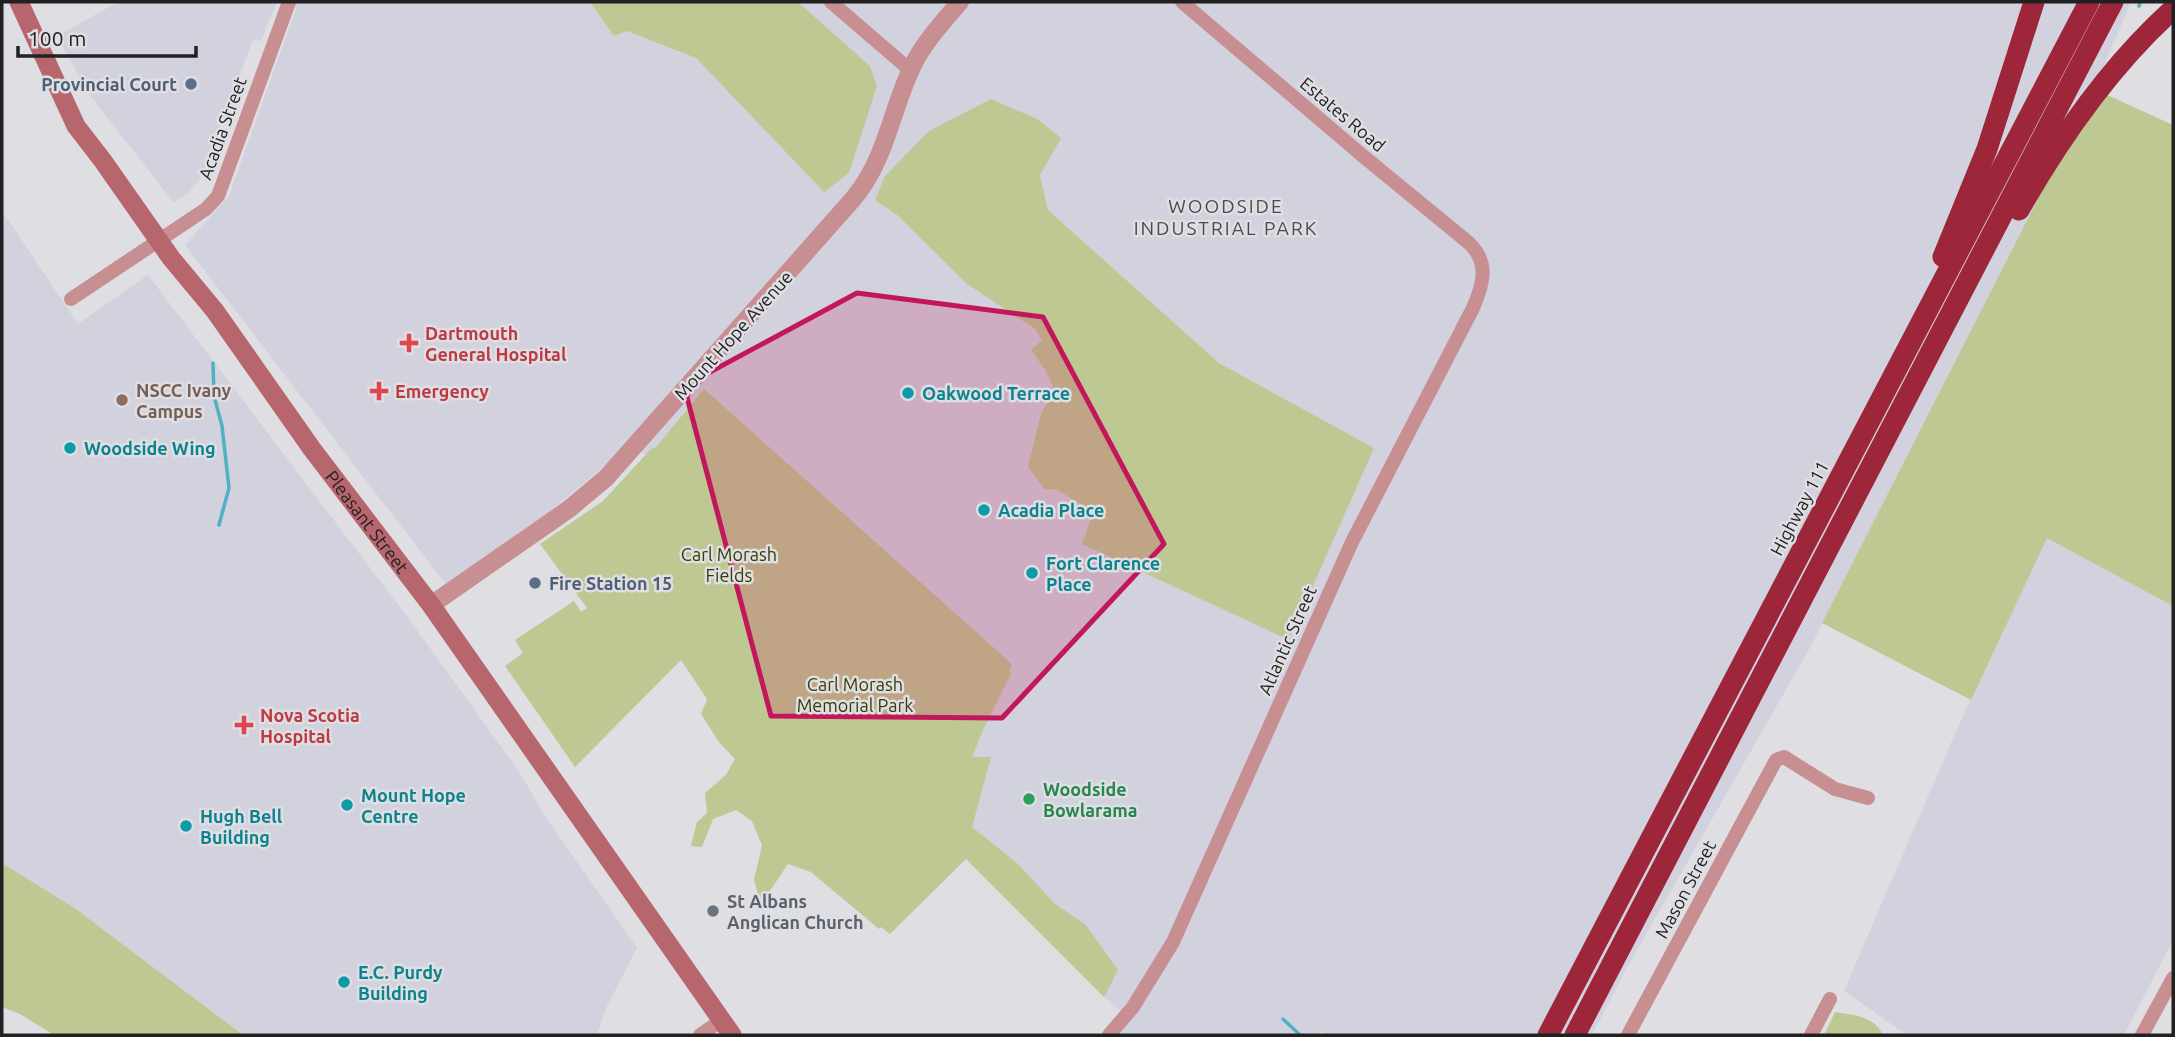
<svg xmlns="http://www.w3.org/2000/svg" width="2175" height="1037" font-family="Ubuntu,sans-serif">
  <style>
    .built { fill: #d1d2de; fill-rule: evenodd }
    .green { fill: #bec892 }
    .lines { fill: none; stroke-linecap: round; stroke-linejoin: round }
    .stream { stroke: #50b0c4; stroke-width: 3.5 }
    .minor { stroke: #c88f92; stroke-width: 14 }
    .tertiary { stroke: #c88f92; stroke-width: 18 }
    .secondary { stroke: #b8666d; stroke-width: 19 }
    .motorway { stroke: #9d263b; stroke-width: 21 }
    .marked { fill: #c2185b; fill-opacity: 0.2; stroke: #c2185b; stroke-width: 5; stroke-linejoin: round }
    .service-dot { fill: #5c6f8a; stroke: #dedee3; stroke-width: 2.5 }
    .health-dot { fill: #e0444e; stroke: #dedee3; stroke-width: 2.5 }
    .culture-dot { fill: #0f9aa8; stroke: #dedee3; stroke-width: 2.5 }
    .education-dot { fill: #8d6e63; stroke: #dedee3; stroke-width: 2.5 }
    .leisure-dot { fill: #2e9e5b; stroke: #dedee3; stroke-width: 2.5 }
    .worship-dot { fill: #6b7280; stroke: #dedee3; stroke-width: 2.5 }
    .labels { text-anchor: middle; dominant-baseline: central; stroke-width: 5; stroke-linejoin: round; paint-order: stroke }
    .service-label { font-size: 18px; font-weight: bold; fill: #4e5e75; stroke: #dedee3; text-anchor: end }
    .street-label { font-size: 18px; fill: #212122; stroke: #dedee3 }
    .health-label { font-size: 18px; font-weight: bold; fill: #be3a42; stroke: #dedee3; text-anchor: start }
    .education-label { font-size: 18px; font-weight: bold; fill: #785e54; stroke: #dedee3; text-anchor: start }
    .culture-label { font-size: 18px; font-weight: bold; fill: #0d838f; stroke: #dedee3; text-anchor: start }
    .park-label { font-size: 18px; fill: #363d04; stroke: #dedee3 }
    .leisure-label { font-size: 18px; font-weight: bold; fill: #27864d; stroke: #dedee3; text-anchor: start }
    .worship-label { font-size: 18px; font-weight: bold; fill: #5b616d; stroke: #dedee3; text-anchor: start }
    .neighbourhood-label { font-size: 19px; letter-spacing: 2px; fill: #4b4b4e; stroke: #dedee3 }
  </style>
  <rect width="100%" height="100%" fill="#dedee3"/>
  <g class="built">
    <path d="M118,2h159l-16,39 -8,-1 -52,138 -13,15 -14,10 -86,-110 -31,-57z"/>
    <path d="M292,2h298l24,34 13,-5 69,27 128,133 25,-18 28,-87 -7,-20 -72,-64h1333l-37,87 -283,557 -187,327 -32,62h-267l-2,-3 -23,3h-197l21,-21 -20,-17 -138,-138 -262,-470 -57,69 -14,-16 -104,87 -81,58 -263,-342 44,-49 67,-187zM1040,175l8,35 171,153 155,85 -280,64 -38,-23 -28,-22 13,-54 14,-22 -10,-21 -14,-19 11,-11 -7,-11 -68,-45 -70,-69 -22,-15z"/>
    <path d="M2,211l76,113 70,-49 263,347 107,148 29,49 90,129 -31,60 -9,27h-354l-167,-126 -74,-46z"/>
    <path d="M2047,537l126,69v334l-49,95h-217l-63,-44 113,-262z"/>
  </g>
  <g class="green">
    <path d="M590,2h208l72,64 7,20 -28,87 -25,19 -128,-134 -69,-27 -13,5z"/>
    <path d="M2094,89l79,36v481l-126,-68 -76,162 -149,-77z"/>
    <path d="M991,99l46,20 24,19 -21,37 8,35 171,153 155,85 -85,192 -207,-96 11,-32 -37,-23 -11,1 -17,-23 13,-54 14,-22 -10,-21 -14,-20 11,-10 -7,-11 -68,-45 -70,-69 -22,-15 10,-24 44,-45z"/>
    <path d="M704,389l308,275 -3,7 3,1 -29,58 -11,27h19l-19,70 46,37 37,40 30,20 33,46 -14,27 -138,-138 -76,75 -9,-7 -2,2 -68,-57 -23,-8 -27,40 -7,-24 8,-35 -10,-24 -16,-11 -23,9 -11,28 -11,-1 6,-24 10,-9 -2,-20 21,-18 9,-16 -16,-17 -18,-28 6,-15 -26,-39 -106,107 -70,-101 18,-13 -8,-13 59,-39 7,11 6,-4 -47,-64 63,-43 48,-52 4,-1z"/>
    <path d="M2,863l74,46 167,126h-189l-34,-21 -18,-7z"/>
    <path d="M1835,1012c19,3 39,4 48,23h-59z"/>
  </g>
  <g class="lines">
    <g class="stream">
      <path d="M2139,6l1,-4"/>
      <path d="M213,363l1,33 8,30 7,62 -10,37"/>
      <path d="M1283,1019l17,16"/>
    </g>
    <g class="minor">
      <path d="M831,2l79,68"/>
      <path d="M71,299l135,-90 12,-13 71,-194"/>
      <path d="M700,1035l22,-15"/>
      <path d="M1109,1035l24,-28 40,-65 179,-400 121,-234c10,-23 17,-45 -4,-65l-106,-87 -181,-154"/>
      <path d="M1628,1035l148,-275 8,-3 51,32 33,9"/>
      <path d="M1811,1035l19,-36"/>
      <path d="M2142,1035l31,-57"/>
    </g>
    <path class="tertiary" d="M431,605l138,-96 37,-31 247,-279c33,-39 38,-88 59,-132 11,-24 31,-45 48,-65"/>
    <path class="secondary" id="s1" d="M19,2l57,124 27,35 68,97 44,53 97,138 119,156 301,430"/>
    <g class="motorway">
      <path d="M2019,210c42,-74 91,-144 154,-201"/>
      <path d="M1943,257l44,-108 47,-147"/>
      <path d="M1548,1035l541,-1033"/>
      <path d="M1575,1035l538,-1033"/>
    </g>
  </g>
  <path class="marked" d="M857,293l186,24 121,227 -162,174 -231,-2 -87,-330z"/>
  <g class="service-dot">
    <circle cx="191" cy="84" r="7"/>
    <circle cx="535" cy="583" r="7"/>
  </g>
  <g class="health-dot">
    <path d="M405.5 332.5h7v7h7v7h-7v7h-7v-7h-7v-7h7z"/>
    <path d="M375.5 380.5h7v7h7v7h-7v7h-7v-7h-7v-7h7z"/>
    <path d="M240.5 714.5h7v7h7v7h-7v7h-7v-7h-7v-7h7z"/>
  </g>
  <g class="culture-dot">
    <circle cx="908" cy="393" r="7"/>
    <circle cx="70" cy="448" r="7"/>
    <circle cx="984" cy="510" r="7"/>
    <circle cx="1032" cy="573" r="7"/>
    <circle cx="347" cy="805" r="7"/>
    <circle cx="186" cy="826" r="7"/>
    <circle cx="344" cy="982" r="7"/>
  </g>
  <circle class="education-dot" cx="122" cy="400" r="7"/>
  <circle class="leisure-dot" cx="1029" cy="799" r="7"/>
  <circle class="worship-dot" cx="713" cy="911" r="7"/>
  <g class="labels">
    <g class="service-label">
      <text x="177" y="84">Provincial Court</text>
      <text x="549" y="583" text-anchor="start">Fire Station 15</text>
    </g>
    <g class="street-label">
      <text transform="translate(1343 114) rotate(40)">Estates Road</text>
      <text transform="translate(222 128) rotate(-70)">Acadia Street</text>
      <text transform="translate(733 335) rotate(-48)">Mount Hope Avenue</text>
      <text transform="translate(1799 508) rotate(-62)">Highway 111</text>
      <text stroke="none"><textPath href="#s1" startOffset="628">Pleasant Street</textPath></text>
      <text transform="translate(1287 640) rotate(-66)">Atlantic Street</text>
      <text transform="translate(1685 889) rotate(-62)">Mason Street</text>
    </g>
    <g class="health-label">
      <text x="425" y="333">Dartmouth<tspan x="425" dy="21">General Hospital</tspan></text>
      <text x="395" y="391">Emergency</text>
      <text x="260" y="715">Nova Scotia<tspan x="260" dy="21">Hospital</tspan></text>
    </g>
    <g class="education-label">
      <text x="136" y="390">NSCC Ivany<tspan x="136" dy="21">Campus</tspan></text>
    </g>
    <g class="culture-label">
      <text x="922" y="393">Oakwood Terrace</text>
      <text x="84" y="448">Woodside Wing</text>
      <text x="998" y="510">Acadia Place</text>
      <text x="1046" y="563">Fort Clarence<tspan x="1046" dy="21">Place</tspan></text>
      <text x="361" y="795">Mount Hope<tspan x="361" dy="21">Centre</tspan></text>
      <text x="200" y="816">Hugh Bell<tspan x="200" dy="21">Building</tspan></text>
      <text x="358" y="972">E.C. Purdy<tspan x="358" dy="21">Building</tspan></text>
    </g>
    <g class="park-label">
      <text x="729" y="554">Carl Morash<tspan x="729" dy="21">Fields</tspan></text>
      <text x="855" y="684">Carl Morash<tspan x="855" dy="21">Memorial Park</tspan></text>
    </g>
    <g class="leisure-label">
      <text x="1043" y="789">Woodside<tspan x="1043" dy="21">Bowlarama</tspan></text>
    </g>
    <g class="worship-label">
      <text x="727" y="901">St Albans<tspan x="727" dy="21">Anglican Church</tspan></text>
    </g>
    <g class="neighbourhood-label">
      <text x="1226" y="206">WOODSIDE<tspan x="1226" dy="22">INDUSTRIAL PARK</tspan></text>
    </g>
  </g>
  <rect width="2175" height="1037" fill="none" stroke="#212122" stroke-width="7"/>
  <path d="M18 46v10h178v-10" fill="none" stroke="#212122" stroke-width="3.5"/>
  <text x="28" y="46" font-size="21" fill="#212122" stroke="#dedee3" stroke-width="5" paint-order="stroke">100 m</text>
</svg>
